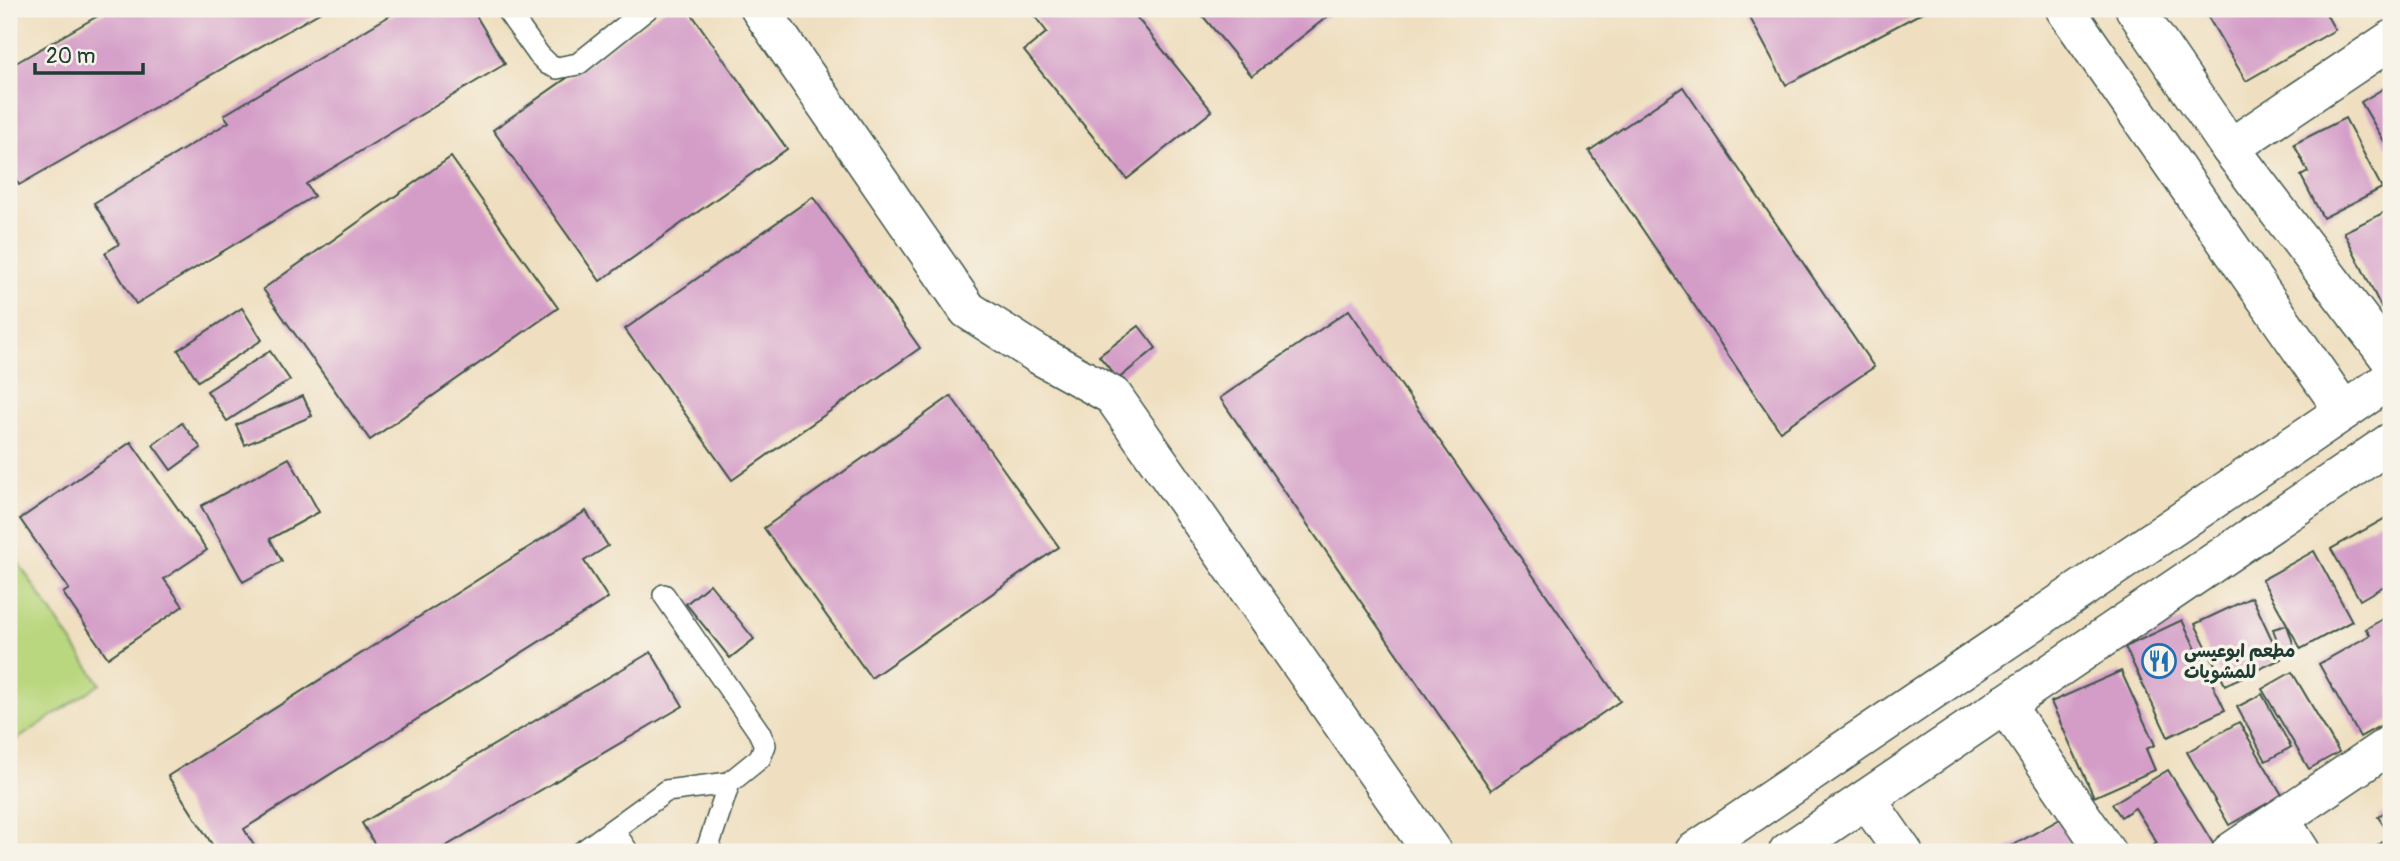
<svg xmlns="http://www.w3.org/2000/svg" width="2400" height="861" font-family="Pangolin,'Playpen Sans Arabic',sans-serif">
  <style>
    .garden { fill: #b9d77e; stroke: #6c8a59; stroke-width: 2 }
    .building { fill: #d49dc8 }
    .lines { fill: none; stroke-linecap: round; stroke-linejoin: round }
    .lane-casing { stroke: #3e5549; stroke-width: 24 }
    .street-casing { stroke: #3e5549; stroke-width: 41 }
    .secondary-casing { stroke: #3e5549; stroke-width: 41 }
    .lane { stroke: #fff; stroke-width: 21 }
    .street { stroke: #fff; stroke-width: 38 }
    .secondary { stroke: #fff; stroke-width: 38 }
    .labels { text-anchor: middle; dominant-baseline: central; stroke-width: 7; stroke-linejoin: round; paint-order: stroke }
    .poi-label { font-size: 18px; font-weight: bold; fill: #1f3d34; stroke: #f7f3e8; text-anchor: start }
  </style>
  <rect width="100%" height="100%" fill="#f7f3e8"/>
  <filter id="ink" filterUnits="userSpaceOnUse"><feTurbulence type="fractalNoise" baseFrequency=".0143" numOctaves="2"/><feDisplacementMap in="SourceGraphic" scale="14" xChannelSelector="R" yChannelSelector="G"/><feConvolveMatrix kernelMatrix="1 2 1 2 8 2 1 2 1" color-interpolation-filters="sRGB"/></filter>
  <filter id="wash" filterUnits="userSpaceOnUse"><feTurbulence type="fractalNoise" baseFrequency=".00686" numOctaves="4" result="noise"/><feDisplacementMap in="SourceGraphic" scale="28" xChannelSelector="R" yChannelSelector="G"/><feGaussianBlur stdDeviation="1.57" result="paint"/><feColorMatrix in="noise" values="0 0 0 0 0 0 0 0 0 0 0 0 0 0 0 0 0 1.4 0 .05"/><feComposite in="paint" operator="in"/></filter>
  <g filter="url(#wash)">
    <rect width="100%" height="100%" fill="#efdfc0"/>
    <path class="garden" d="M9,549l91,135 -91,61z"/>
    <g id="blocks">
      <g class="building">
        <path d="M110,9h216l-307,176 -10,-17v-101z"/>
        <path d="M401,9h36l3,6 11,-6h21l33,55 -199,120 8,12 -178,108 -31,-51 14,-9 -25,-41 135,-81 -5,-7z"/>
        <path d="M665,9h23l99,140 -187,132 -107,-151z"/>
        <path d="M1029,9h101l82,102 -85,68 -103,-128 23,-19z"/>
        <path d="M1197,9h140l-85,67z"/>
        <path d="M1762,9h167l-143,76 -37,-69z"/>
        <path d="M2210,9h125l-9,5 9,16 -89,51 -41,-69z"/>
        <path d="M2391,84v69l-30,-51z"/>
        <path d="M1683,87l191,280 -94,64 -191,-280z"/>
        <path d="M2345,118l37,70 -59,30 -22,-42 7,-4 -14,-28z"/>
        <path d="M451,157l107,151 -188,132 -107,-151z"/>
        <path d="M813,197l107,151 -188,132 -107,-151z"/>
        <path d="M2391,209v93l-10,5 -37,-75z"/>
        <path d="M242,308l20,32 -64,41 -20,-31z"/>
        <path d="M1349,310l271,391 -129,89 -271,-392z"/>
        <path d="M1139,326l17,22 -38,31 -19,-23z"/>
        <path d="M270,351l20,29 -63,41 -20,-30z"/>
        <path d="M303,396l9,20 -67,29 -9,-20z"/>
        <path d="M951,396l108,151 -188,131 -107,-150z"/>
        <path d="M182,423l19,25 -30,22 -18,-25z"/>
        <path d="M131,442l76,108 -43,29 19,27 -75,52 -45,-65 6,-4 -49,-70z"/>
        <path d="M289,458l30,54 -49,27 12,22 -39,21 -42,-76z"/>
        <path d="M586,511l22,35 -24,15 24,37 -364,231 14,23h-41l-49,-76z"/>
        <path d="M2391,515v67l-31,18 -29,-51z"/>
        <path d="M2314,551l38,70 -51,28 -39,-69z"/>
        <path d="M710,584l44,55 -24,19 -44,-54z"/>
        <path d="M2252,597l29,62 -56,26 -30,-61z"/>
        <path d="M2391,614v106l-31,17 -41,-73 51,-29 -4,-6z"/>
        <path d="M2182,620l43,90 -57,27 -43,-90z"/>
        <path d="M2287,625l8,24 -13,5 -9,-25z"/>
        <path d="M651,652l32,54 -247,146h-57l-17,-29z"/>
        <path d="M2121,671l34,74 -9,4 9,21 -61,27 -43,-95z"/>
        <path d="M2292,672l47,80 -30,17 -47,-80z"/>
        <path d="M2262,694l29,53 -25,14 -29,-54z"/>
        <path d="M2239,722l43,73 -53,30 -42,-73z"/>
        <path d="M2168,770l49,80 -4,2h-70l14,-9 -22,-35 -14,9 -9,-13z"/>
        <path d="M2391,807v29l-13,-19z"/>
        <path d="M2062,818l19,34h-80z"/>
        <path d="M2391,836v16h-22z"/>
      </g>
    </g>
  </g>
  <g filter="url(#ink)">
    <use href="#blocks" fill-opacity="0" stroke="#3e5549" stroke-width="2"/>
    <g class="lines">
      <g class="lane-casing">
        <g id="lane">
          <path d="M506,9l33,46 9,9 9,4 21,-4 69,-55"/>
          <path d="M613,830l15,22"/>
          <path d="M582,852l84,-61 63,-8 31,-25 5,-13 -6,-13 -95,-137"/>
          <path d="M703,852l4,-2 22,-67"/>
        </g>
      </g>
      <g class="street-casing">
        <g id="street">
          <path d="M760,9l208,301 71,45 74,41 319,456"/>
          <path d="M2230,148l161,-108"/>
          <path d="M2005,704l101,148"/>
          <path d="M1866,799l37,53"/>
          <path d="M2280,819l21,33"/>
          <path d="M2231,852l160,-108"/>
        </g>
      </g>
      <g class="secondary-casing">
        <g id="secondary">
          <path d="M2065,9l279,402"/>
          <path d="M2135,9l95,139 161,212"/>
          <path d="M1694,852l697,-473"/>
          <path d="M1788,852l603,-410"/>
        </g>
      </g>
      <use href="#lane" class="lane"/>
      <use href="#street" class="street"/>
      <use href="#secondary" class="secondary"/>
    </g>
  </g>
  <defs>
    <g id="restaurant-ring" transform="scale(1.75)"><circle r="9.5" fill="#f7f3e8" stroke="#1f6fb2" stroke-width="1.5"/><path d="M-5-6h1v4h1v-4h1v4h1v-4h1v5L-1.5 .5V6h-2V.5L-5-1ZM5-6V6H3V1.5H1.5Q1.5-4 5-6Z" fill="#1f6fb2"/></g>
  </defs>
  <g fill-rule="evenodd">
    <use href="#restaurant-ring" x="2159" y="661"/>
  </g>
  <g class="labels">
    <g class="poi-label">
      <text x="2184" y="651">مطعم ابوعيسى<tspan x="2184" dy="21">للمشويات</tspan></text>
    </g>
  </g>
  <rect width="2400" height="861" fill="none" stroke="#f7f3e8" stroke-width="35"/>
  <path d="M35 63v10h108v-10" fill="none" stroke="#1f3d34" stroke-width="3.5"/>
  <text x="46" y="63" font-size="21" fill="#1f3d34" stroke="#f7f3e8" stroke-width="5" paint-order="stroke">20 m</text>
</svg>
